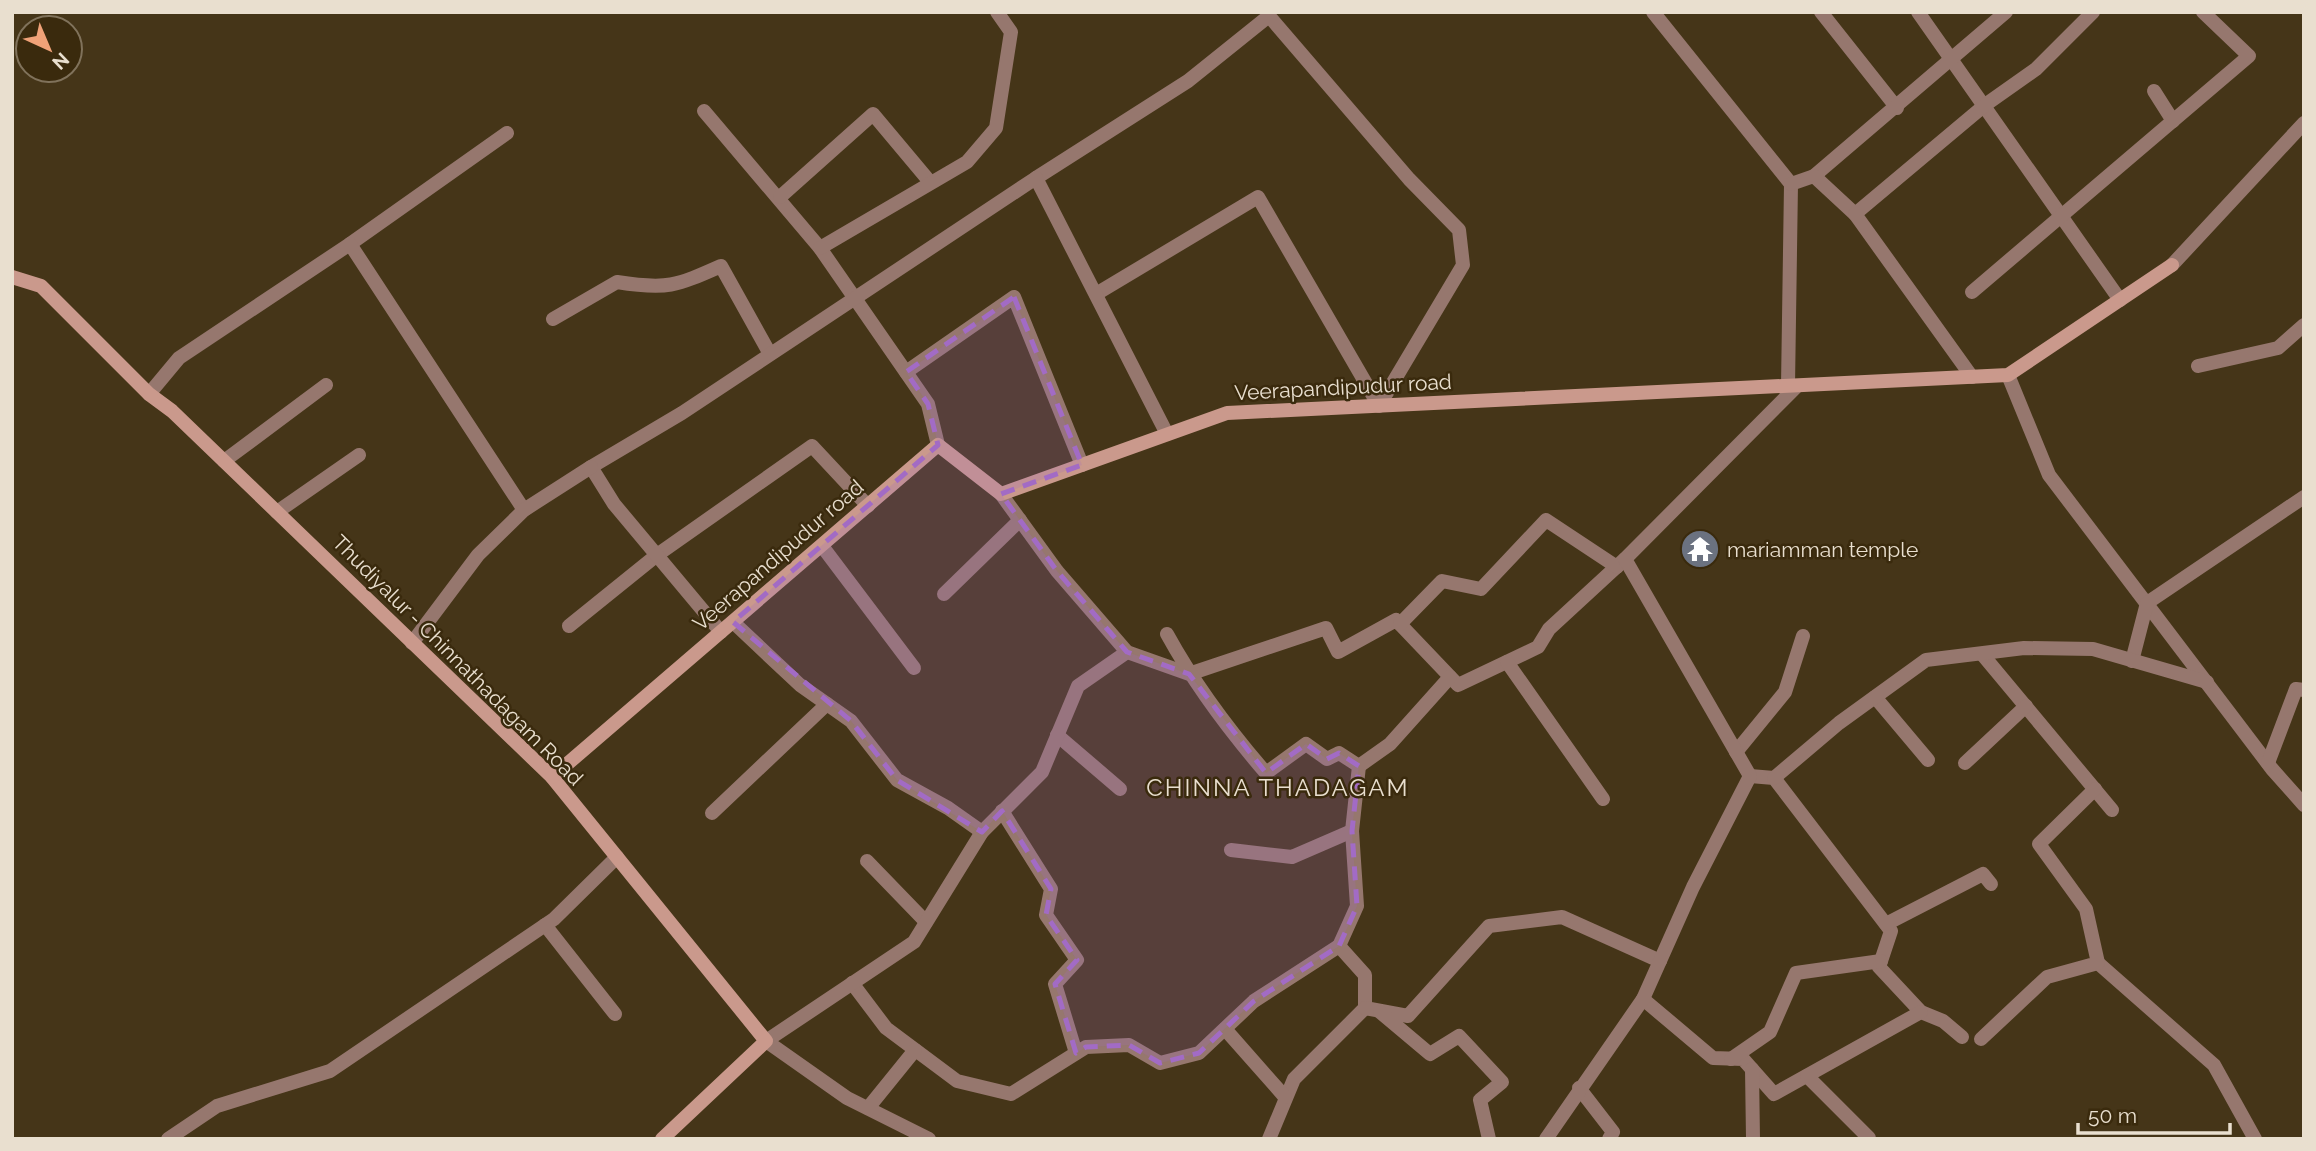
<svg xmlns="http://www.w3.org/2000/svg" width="2316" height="1151" font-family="Raleway,sans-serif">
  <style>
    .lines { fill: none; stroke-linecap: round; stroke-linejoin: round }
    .street { stroke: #96776e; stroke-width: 14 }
    .secondary { stroke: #ca998c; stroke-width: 14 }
    .marked { fill: #a26bc5; fill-opacity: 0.2; stroke: #a26bc5; stroke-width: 5; stroke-dasharray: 14 9; stroke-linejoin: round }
    .labels { text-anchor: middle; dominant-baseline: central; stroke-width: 5; stroke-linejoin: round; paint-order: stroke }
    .street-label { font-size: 21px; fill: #e9dfcf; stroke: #3a2a0d }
    .poi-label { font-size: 21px; fill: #e9dfcf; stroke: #3a2a0d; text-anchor: start }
    .quarter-label { font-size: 24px; letter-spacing: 2px; fill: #e9dfcf; stroke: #3a2a0d }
  </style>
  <rect width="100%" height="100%" fill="#453518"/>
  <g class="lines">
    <g class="street">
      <path d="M1653,12l138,172 -3,202"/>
      <path d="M1821,12l76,96"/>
      <path d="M1918,12l202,288"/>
      <path d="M2154,91l19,30"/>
      <path d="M704,111l116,137 108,156 10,41"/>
      <path d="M1814,176l192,-164"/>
      <path d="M1036,178l152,-97 81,-65 140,163 50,51 4,35 -84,141 -121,-209 -162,97"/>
      <path d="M1791,184l23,-8 41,38"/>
      <path d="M780,197l93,-83 57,68"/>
      <path d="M350,244l157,-111"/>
      <path d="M820,248l147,-86 29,-34 15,-96 -14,-20"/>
      <path d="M2172,265l132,-142"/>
      <path d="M1972,292l277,-236 -46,-44"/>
      <path d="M553,319l64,-37c50,8 59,4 104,-16l49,88"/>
      <path d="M2198,366l80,-18 26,-23"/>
      <path d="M906,372l108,-75 68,168"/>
      <path d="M2008,375l41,100 223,294 32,36"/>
      <path d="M1972,377l-117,-163 130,-109 51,-36 57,-57"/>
      <path d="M149,394l30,-36 171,-114 174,266"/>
      <path d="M224,461l102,-76"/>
      <path d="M1001,494l56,77 70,81 62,22 137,-46 12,24 58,-32 62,65 80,-38 11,-18 76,-70"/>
      <path d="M277,512l82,-57"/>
      <path d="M822,546l92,122"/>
      <path d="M944,594l76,-74"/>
      <path d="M733,622l67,63 51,36 46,59 51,28 34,24"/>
      <path d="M1400,624l42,-43 39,8 65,-69 71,47"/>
      <path d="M569,626l88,-71 155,-109 56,60"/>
      <path d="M721,632l-107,-128 -23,-37 91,-54 354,-235 131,256"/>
      <path d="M1167,634c28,51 61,95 99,139l40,-29 21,15 12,-6 20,13 -7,65 5,75 -18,40"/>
      <path d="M412,643l66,-88 46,-45 67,-43"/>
      <path d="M1982,654l130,156"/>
      <path d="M2132,661l15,-58 157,-106"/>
      <path d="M1507,662l96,137"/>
      <path d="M1875,697l53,63"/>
      <path d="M1057,735l63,54"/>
      <path d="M1736,752l49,-60 18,-56"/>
      <path d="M1965,763l61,-57"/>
      <path d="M2268,763l28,-74 8,1"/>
      <path d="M1359,766l31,-22 60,-67"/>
      <path d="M1750,776l24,2 117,153 -12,36 42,45 22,9 19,16"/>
      <path d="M1774,778l65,-55 87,-63 98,-12 69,1 114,33"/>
      <path d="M1002,811l49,78 -5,26 31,45 -22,24 21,69"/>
      <path d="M712,813l115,-109"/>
      <path d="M1231,850l61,7 60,-26"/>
      <path d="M867,861l59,61"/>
      <path d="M1886,924l97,-50 8,10"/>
      <path d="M545,925l70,89"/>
      <path d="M2098,963l116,102 41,74"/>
      <path d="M852,983l34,45 71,53 54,13 75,-47 43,-2 31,18 39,-10 55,-52 85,-55 26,29v33l-71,71 -25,60"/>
      <path d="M1643,999l70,59 30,1 31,35 147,-82"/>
      <path d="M1365,1008l43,8 81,-90 73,-9 98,44"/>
      <path d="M1380,1012l50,42 29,-18 43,46 -22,18 9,39"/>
      <path d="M1225,1029l60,68"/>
      <path d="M1981,1039l66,-62 51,-14 -12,-54 -47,-65 56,-55"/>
      <path d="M1731,1059l39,-27 26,-59 85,-12"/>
      <path d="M1752,1069l1,70"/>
      <path d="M1807,1076l62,62"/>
      <path d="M1579,1088l34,44 -4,7"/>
      <path d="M868,1108l47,-58"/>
      <path d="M168,1139l49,-33 113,-35 224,-152 63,-62"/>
      <path d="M929,1139l-82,-41 -81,-57 148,-99 68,-110 60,-60 36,-86 49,-34"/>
      <path d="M1546,1139l97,-140 50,-112 57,-111 -125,-217 172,-173"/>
    </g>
    <g class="secondary">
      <path d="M12,277l29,9 108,108 23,17 380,366 214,264 -104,98"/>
      <path d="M552,777l386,-332 63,49 226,-81 781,-38 164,-110"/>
    </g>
  </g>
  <path class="marked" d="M1014,297l68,168 -81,29 56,77 70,81 62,22 77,99 40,-29 21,15 12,-6 20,13 -7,65 5,75 -18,40 -85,55 -55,52 -39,10 -31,-18 -43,2 -10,6 -21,-69 22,-24 -31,-45 5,-26 -49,-78 -20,21 -85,-52 -46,-59 -118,-99 205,-177 -10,-41 -22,-32z"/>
  <defs>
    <g id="temple-disc" transform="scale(2.0125)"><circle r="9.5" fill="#6b7280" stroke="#3a2a0d"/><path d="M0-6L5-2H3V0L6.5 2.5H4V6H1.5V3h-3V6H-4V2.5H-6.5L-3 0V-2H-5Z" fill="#fff"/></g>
  </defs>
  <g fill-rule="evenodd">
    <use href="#temple-disc" x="1700" y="549"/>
  </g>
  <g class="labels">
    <g class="street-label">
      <text transform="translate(1343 387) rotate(-3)">Veerapandipudur road</text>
      <text transform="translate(778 555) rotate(-41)">Veerapandipudur road</text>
      <text transform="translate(458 660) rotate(45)">Thudiyalur - Chinnathadagam Road</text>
    </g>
    <g class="poi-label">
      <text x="1727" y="549">mariamman temple</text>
    </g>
    <g class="quarter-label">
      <text x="1278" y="787">CHINNA THADAGAM</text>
    </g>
  </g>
  <rect width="2316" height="1151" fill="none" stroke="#e9dfcf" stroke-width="28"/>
  <g transform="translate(49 49) rotate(136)"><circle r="33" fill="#3a2a0d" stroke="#80725b" stroke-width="2"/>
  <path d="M0-5L12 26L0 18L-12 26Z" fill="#f0a278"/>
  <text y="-10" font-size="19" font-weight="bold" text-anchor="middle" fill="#e9dfcf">N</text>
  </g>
  <path d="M2078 1123v10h152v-10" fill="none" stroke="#e9dfcf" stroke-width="3.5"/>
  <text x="2088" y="1123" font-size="21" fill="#e9dfcf" stroke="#3a2a0d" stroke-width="5" paint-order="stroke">50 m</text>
</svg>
